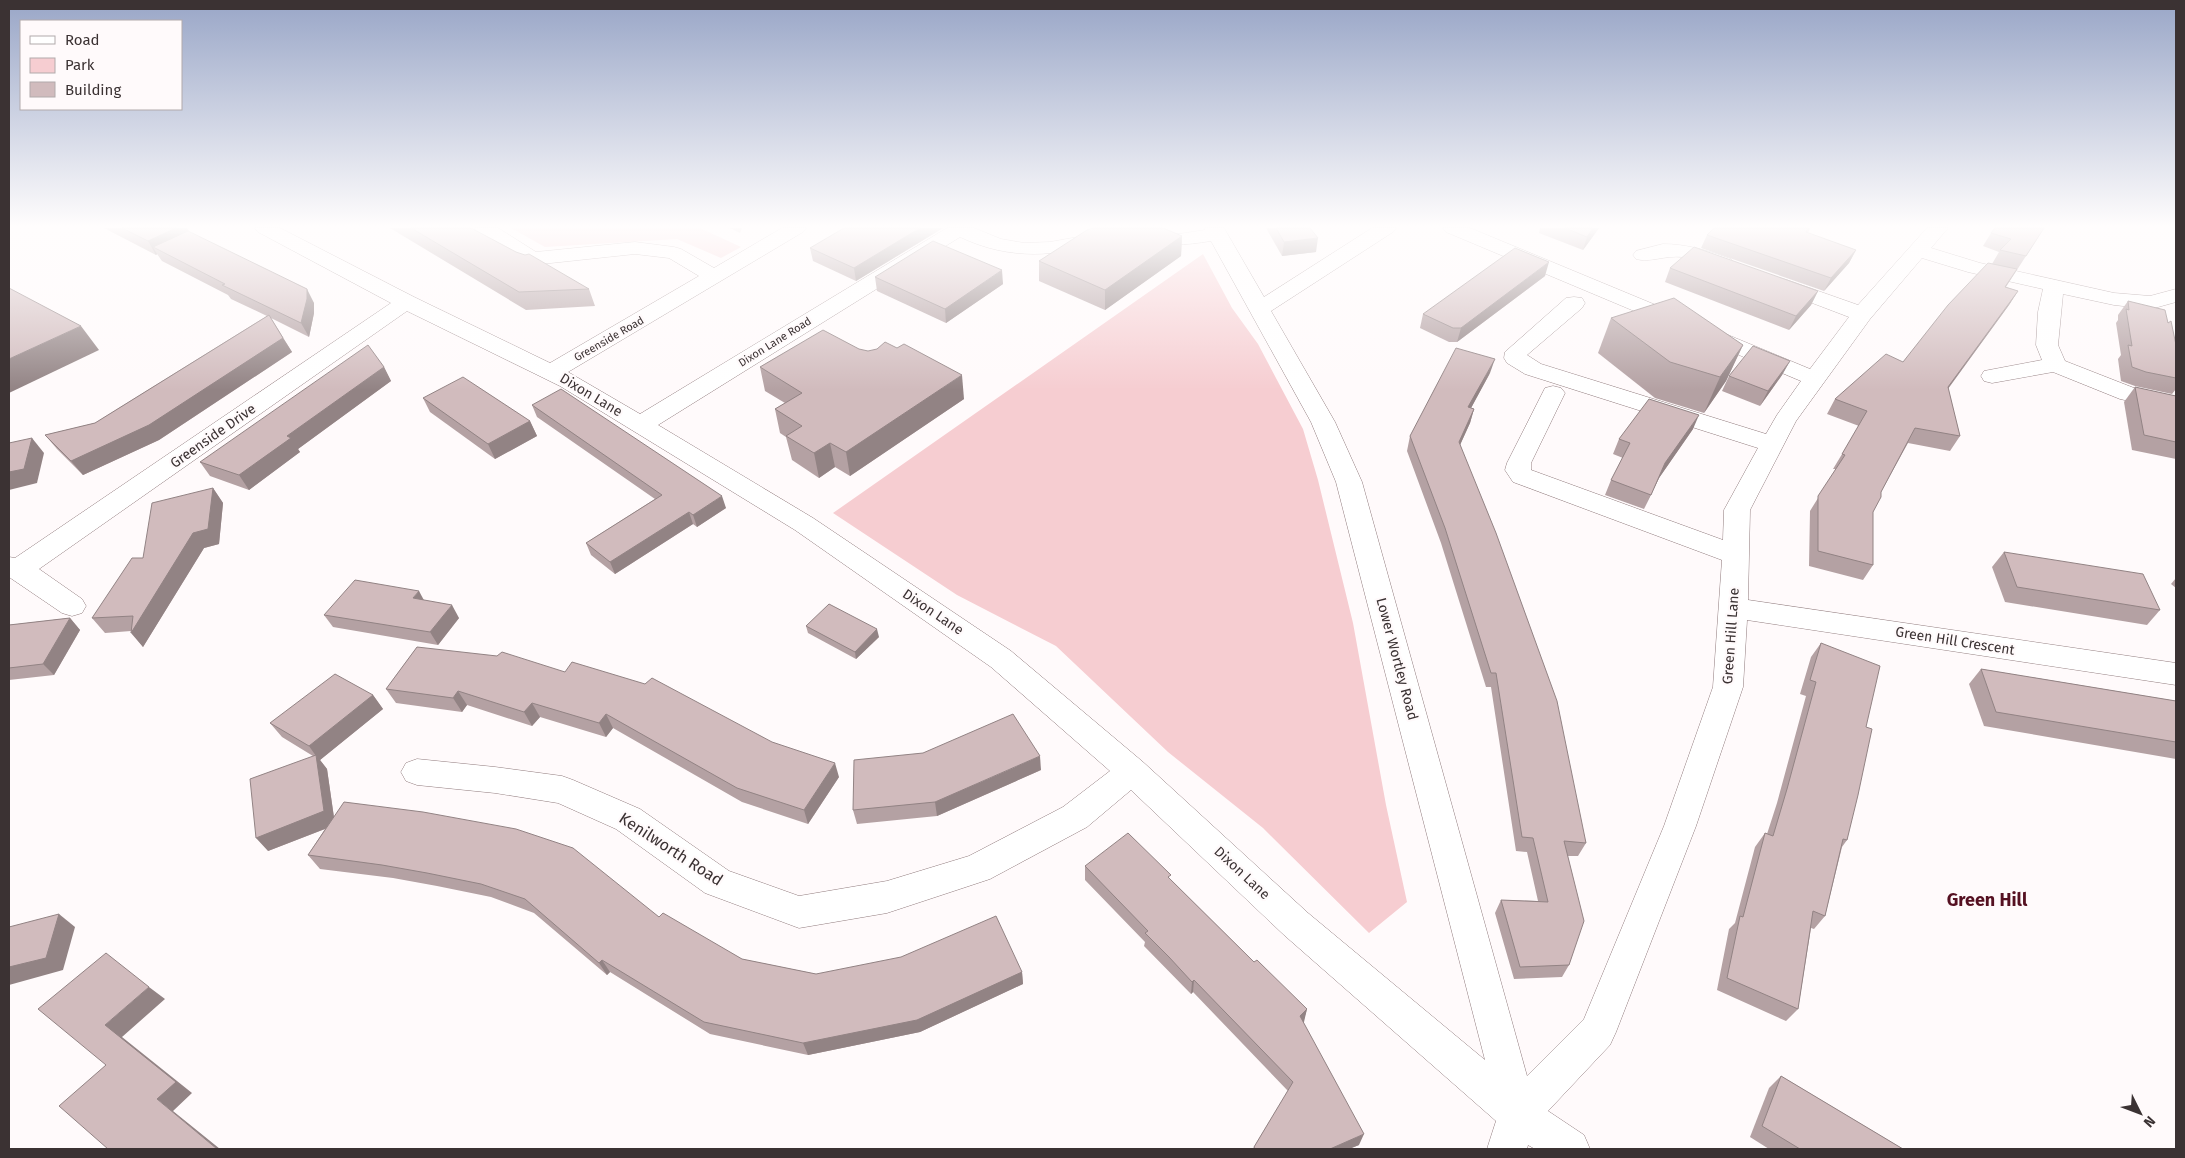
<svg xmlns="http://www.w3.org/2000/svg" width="2185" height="1158" font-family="'Fira Sans',sans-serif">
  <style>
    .green { fill: #f6cdd1 }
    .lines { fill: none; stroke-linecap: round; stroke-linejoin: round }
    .minor-casing { stroke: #917c7e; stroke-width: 1 }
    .minor { fill: #fff; fill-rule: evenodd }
    .wall { fill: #b4a1a3 }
    .shaded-wall { fill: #928384 }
    .building { fill: #d1bbbd; stroke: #928384 }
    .labels { text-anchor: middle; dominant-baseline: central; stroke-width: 4.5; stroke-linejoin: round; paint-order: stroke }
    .far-street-label { font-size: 11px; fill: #3b3233; stroke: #fffafb }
    .street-label { font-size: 14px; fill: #3b3233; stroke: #fffafb }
    .near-street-label { font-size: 16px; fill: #3b3233; stroke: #fffafb }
    .near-neighbourhood-label { font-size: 18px; font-weight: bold; fill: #551021; stroke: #fffafb }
  </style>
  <rect width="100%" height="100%" fill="#fffafb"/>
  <g class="green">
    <path d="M511,228h189l41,19 -20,11 -44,-19 -132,8z"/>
    <path d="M1203,254l29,54 26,36 45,85 15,51 35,143 33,182 21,97 -38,31 -106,-105 -95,-76 -112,-106 -99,-51 -124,-82z"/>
  </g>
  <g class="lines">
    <g class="minor-casing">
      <g id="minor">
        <path d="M255,228h25l134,69 136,66 149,-87 -30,-18 -34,-4 -103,11 -7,-2 -48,-31 -3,-4h24l38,24 99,-10 39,5 7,2 33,19 68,-40h24l-3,4 -235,140 72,42 307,-186h27l27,11 23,4 26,-1 50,-9 7,2 3,4 -3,4c-52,13 -96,18 -147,-6l-302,188 155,93 198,133 132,111 165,151 177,147 -149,-578 -25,-60 -100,-181c-25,4 -48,6 -73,0l-3,-4 3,-4 7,-2 34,3 26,-4 -1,-2h20l40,69 108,-69h24l-3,4 -122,79 64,111 27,60 165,594 57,-57 80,-193 49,-139 9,-127 -209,-78 -8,-12 2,-7 38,-75 8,-2 8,2 4,5 -34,70v7l192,70 1,-30 34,-62 -233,-74 -18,-11 -3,-5 1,-6 61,-54 8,-1 8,1 3,5 -3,5 -55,47 14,9 225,70 11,-19 24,-34 -355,-149 -3,-4h27l340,141 39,-52 -76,-29 -3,-4 3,-4 7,-2 7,2 71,25 69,-77h21l-17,20 49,15 134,30 36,3 26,-7v13l-25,7 -37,-4 -51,-11 -5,51 7,16 69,27 42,9v14l-56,-12 -67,-27 -61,11 -8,-2 -3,-5 3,-5 58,-11 -6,-15 2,-33 5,-23 -75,-17 -46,-14 -52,61 -74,102 -46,89 -2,90 428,63v22l-429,-65 -4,67 -47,139 -80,206 -6,13 -62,66 36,24 6,14h-55l-7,-4 -1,4h-40l9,-28 -212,-186 -153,-145 -44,37 -97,52 -103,34 -88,15 -94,-35 -89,-64 -58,-26 -63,-10 -78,-8 -11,-4 -5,-9 5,-9 11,-4 78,8 67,9 11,4 67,29 89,62 70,25 88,-15 82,-25 94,-49 47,-36 -119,-104 -196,-137 -235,-144 -153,-75 -368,258 43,30 4,7 -4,7 -10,3 -10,-3 -53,-36v-20l6,1 376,-255 -133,-71z"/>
        <path d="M1663,244c24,0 46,7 68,15l3,4 -3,4c-16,4 -33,-8 -49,-10 -16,-2 -33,6 -46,2l-3,-4 3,-4z"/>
      </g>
    </g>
    <use href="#minor" class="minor"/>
  </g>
  <g class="wall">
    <path d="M104,228h83l2,4 125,71v10l-5,24 -38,-19 21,34 -133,88 -76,35 -26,-26 -12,-14 50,-12 172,-107 -36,-17 -3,-4 -66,-34 -5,-7 -1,1z"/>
    <path d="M390,228h81l45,24 73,37 6,17 -69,4z"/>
    <path d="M730,228h12l-2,5z"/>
    <path d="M943,228l-87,53 -43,-20 -3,-13z"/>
    <path d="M1266,228h44l6,24 -34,4z"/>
    <path d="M1540,228h59l-16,22 -44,-17z"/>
    <path d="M1714,228h96l-2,5 48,17 -7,13 -25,28 -123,-43 6,-13z"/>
    <path d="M2044,228l-38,59 12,4 -9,14 -61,84 12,47 -10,15 -42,-8 -27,49 -8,20v53l-10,15 -54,-14 1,-55 26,-42h-3l26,-43 -32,-12 8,-15 68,-37 89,-98 7,-12 -16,-6 8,-13z"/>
    <path d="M1182,236l-1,20 -76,54 -66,-29v-20z"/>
    <path d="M1670,268l148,23 -7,14 -22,25 -124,-48z"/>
    <path d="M1545,276l-88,66h-8l-29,-14 3,-14z"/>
    <path d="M875,277l128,7 -57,39 -69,-32z"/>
    <path d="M2128,301l40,22 8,22v44l-4,5 -37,-8 -14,-5 -3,-22 3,-4 -5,-32 2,-3v-5z"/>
    <path d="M1611,318l132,27 -17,36 -22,32 -49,-15 -57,-45z"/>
    <path d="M859,349l105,50 -114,77 -15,-9 -16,11 -27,-18 -6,-23 -6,-4 -5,-24 10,-6 -20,-12 -5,-24z"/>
    <path d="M1790,361l-8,14 -22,31 -38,-15 7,-15z"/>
    <path d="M384,367l7,14 -93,68 2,3 -51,38 -39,-14 -10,-14z"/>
    <path d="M1490,373l-19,35 3,1 -4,14 -10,22 126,398 -8,13h-10l1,109 -7,12 -48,2 -19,-66 6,-13 37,1 -11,-49 -11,-1 -25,-164h-5l-45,-144 -34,-92 3,-15z"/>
    <path d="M2135,387l41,9v63l-44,-9 -8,-48z"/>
    <path d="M423,398l107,23 7,15 -42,23 -65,-47z"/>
    <path d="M532,405l194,103 -29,19 -4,-3 -78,50 -24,-19 -5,-12 69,-44 -118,-82z"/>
    <path d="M1693,429l-34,49 -15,31 -39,-14 6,-15 12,-22 -10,-4 6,-15z"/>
    <path d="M213,488l10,15 -4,41 -15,4 -61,99 -12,-16 -26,2 -13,-15 51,-60z"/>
    <path d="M2004,552l156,58 -13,15 -142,-23 -13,-35z"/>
    <path d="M2176,578v10l-5,-4z"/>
    <path d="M424,600l35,18 -21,27 -105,-18 -9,-12z"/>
    <path d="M70,618l10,12 -26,45 -45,5v-55z"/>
    <path d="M806,626l73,11 -23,22 -48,-26z"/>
    <path d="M1821,643l45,84 -19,113 -5,7 -17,69 -11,13 -3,-1 -13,81 -12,12 -69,-31 12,-61 6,-6 20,-76 10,-14 2,1 10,-31 29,-107 -6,-2 11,-37z"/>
    <path d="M417,647l422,130 -31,47 -66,-22 -129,-74 -7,9 -66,-20 -8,9 -65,-21 -5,7 -66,-9 -10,-14z"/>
    <path d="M1981,669l195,32v58l-192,-33 -15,-42z"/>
    <path d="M373,695l10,14 -63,51 7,9 7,48 325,100 83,42 74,15 206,-2 1,12 -103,48 -112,23 -98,-21 -100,-62 -3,3 -73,-62 -43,-16 -54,-11 -44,-8 -73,-9 -12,-14 17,-26 -57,22 45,-95 -31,-19 -12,-14z"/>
    <path d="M1041,770l-104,46 -80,8 -4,-14z"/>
    <path d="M1085,866l86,14 83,82 53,47 -4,13 56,123 -10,4h-96l1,-2 34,-56 -95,-99 -2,2 -47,-48 1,-4 -60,-62z"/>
    <path d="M1781,1076l122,73h-134l-19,-12 19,-49z"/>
  </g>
  <g class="shaded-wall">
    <path d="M176,228h11l6,10 -40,9 4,7 -1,1 -8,-14z"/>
    <path d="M920,228h23l-87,53 -2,-13z"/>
    <path d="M1593,228h6l-16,22 4,-13z"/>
    <path d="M1182,236l-1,20 -76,54v-20z"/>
    <path d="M1318,238l-2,14 -34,4 2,-14z"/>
    <path d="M1856,250l-7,13 -25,28 7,-13z"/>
    <path d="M1549,262l-4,14 -88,66 4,-14z"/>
    <path d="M1002,270l1,14 -57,39 -1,-14z"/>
    <path d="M307,289l7,14v10l-5,24 -8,-14z"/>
    <path d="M1818,291l-7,14 -22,25 7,-14z"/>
    <path d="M2018,291l-9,14 -71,97 10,-15z"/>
    <path d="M81,326l18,24 -90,43v-34z"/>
    <path d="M283,338l9,14 -133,88 -76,35 -12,-14z"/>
    <path d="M1743,345l-17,36 -22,32 16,-36z"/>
    <path d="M1495,359l-5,14 -26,48 4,-14z"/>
    <path d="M1790,361l-8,14 -22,31 8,-15z"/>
    <path d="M384,367l7,14 -93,68 2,3 -51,38 -10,-15 48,-39z"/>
    <path d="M962,375l2,24 -114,77 -4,-24z"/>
    <path d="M1474,409l-4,14 -15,33 4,-14z"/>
    <path d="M1699,415l-6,14 -34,49 -15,31 21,-46z"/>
    <path d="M530,421l7,15 -42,23 -7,-15z"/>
    <path d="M32,438l12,15 -7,30 -28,7v-18z"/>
    <path d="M830,443l5,24 -16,11 -5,-25z"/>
    <path d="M213,488l10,15 -4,41 -15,4 -61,99 -12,-14z"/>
    <path d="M722,496l4,12 -29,19 -4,-12z"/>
    <path d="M689,512l4,12 -78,50 -5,-12z"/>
    <path d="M419,591l7,13 -13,-6z"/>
    <path d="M452,605l7,13 -21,27 -8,-13z"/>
    <path d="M70,618l10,12 -26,45 -11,-11z"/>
    <path d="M877,629l2,8 -23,22 -1,-7z"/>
    <path d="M458,691l9,14 -5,7 -9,-14z"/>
    <path d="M373,695l10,14 -63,51 7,9 8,56 -67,26 -12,-13 60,-82 -7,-10z"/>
    <path d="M532,703l8,14 -8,9 -8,-14z"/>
    <path d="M606,714l7,14 -7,9 -7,-14z"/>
    <path d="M1040,756l1,14 -104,46 -2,-14z"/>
    <path d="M835,763l4,14 -31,47 -4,-14z"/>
    <path d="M59,914l16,13 -12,43 -54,15v-18z"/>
    <path d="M602,960l8,12 -3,3 -8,-12z"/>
    <path d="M1022,972l1,12 -103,48 -112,23 -5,-12z"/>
    <path d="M1194,980l-1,12 -2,2 1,-12z"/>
    <path d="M149,987l16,12 -43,38 70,56 -19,18 47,38h-3l-60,-50 -52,-74z"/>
    <path d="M1307,1009l-3,13 -8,7 4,-13z"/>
    <path d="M1364,1134l-5,11 -10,4h-19z"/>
  </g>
  <g class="building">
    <path d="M122,228h54l-28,13z"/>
    <path d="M411,228h60l45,24 9,3 4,-1 60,35 -70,3z"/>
    <path d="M844,228h76l-66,40 -44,-20z"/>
    <path d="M1093,228h70l19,8 -77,54 -66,-29 48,-31z"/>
    <path d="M1276,228h34l8,10 -34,4z"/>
    <path d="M1565,228h28l-6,9z"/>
    <path d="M1714,228h95l-3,4 50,18 -25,28 -124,-43z"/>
    <path d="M1995,228h49l-18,28 -26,-6 11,-11 -20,-6z"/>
    <path d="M188,231l119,58v10l-6,24 -79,-38 3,-1 -72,-37z"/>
    <path d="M933,241l69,29 -57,39 -70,-32z"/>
    <path d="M1694,247l124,44 -22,25 -126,-48z"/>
    <path d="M1515,248l34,14 -88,66h-8l-30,-14z"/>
    <path d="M1988,263l29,6 -12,18 13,4 -70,96 12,49 -45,-8 -34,64v5l-8,15v53l-55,-14v-55l27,-41 -3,-1 25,-43 -32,-12 51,-45 17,8 45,-57z"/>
    <path d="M9,288l72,38 -72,33z"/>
    <path d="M1674,298l69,47 -23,32 -50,-15 -59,-44z"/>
    <path d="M2128,301l37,9 3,13 3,-2 5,24v33l-30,-6 -14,-5 -4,-22 4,1 -6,-37 3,1z"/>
    <path d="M269,315l14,23 -134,87 -78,36 -26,-26 50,-12z"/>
    <path d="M823,330l36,19 9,2 9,-2 8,-7 12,6 7,-4 58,31 -116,77 -16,-9 -16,10 -28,-17 16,-10 -27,-17 27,-16 -42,-26z"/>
    <path d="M368,345l16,22 -97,69 4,2 -52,37 -39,-13z"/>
    <path d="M1753,346l37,15 -22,30 -39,-15z"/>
    <path d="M1456,348l39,11 -27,48 6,2 -15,33 37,91 61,168 29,142 -22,-2 20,80 -15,44 -49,2 -19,-67 47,2 -15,-64 -11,-1 -26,-164h-5l-46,-145 -35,-92z"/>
    <path d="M463,377l67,44 -42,23 -65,-46z"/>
    <path d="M2135,387l41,9v46l-32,-7z"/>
    <path d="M561,389l161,107 -29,19 -4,-3 -79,50 -24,-19 76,-48 -130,-90z"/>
    <path d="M1649,399l50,16 -34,48 -14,32 -40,-15 19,-37 -11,-4z"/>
    <path d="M32,438l-8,31 -15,3v-29z"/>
    <path d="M213,488l-5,41 -15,4 -62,100 2,-17 -41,2 40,-60h11l9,-55z"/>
    <path d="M2004,552l139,22 17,36 -143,-23z"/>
    <path d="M355,580l64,11 -6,7 39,7 -22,27 -106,-17z"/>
    <path d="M829,604l48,25 -22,23 -49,-26z"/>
    <path d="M70,618l-27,46 -34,4v-43z"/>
    <path d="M1821,643l59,23 -14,61 6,2 -14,66 -11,45 -4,-1 -18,77 -12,-5 -15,98 -71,-31 13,-62 3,1 22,-84 8,3 14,-47 29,-107 -6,-2z"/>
    <path d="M417,647l80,9 5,-4 63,20 7,-10 73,22 7,-6 120,64 63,21 -31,47 -67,-22 -131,-74 -7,9 -67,-20 -8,9 -66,-21 -5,7 -67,-9z"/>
    <path d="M1981,669l195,32v41l-180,-30z"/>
    <path d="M335,674l38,21 -64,51 -39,-23z"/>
    <path d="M1013,714l27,42 -105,46 -82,8 1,-50 69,-7z"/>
    <path d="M316,755l8,56 -68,27 -6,-59z"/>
    <path d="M344,802l79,10 93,17 57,19 86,69 4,-4 79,46 74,15 85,-17 95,-41 26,56 -105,48 -114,23 -99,-21 -102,-62 -3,3 -74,-64 -44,-15 -54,-11 -45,-8 -74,-10z"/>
    <path d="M1128,833l43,42 -3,2 86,85 3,-2 50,49 -7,7 64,118 -34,15h-75l-1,-2 39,-65 -99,-102 -2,2 -23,-25 -24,-24 3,-2 -63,-65z"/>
    <path d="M59,914l-13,44 -37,9v-40z"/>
    <path d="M106,953l43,34 -44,38 71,57 -19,17 60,50h-109l-49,-43 47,-41 -68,-56z"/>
    <path d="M1781,1076l122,73h-103l-38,-23z"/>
  </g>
  <linearGradient id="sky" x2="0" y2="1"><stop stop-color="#99a6c7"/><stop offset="0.58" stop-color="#fffdfd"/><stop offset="1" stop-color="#fffdfd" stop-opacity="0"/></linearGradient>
  <rect width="2185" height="390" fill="url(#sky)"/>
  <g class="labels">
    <g class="far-street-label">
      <text transform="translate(609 339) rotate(-30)">Greenside Road</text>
      <text transform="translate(775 342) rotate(-32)">Dixon Lane Road</text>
    </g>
    <g class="street-label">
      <text transform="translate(591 395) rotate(31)">Dixon Lane</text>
      <text transform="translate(213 436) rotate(-35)">Greenside Drive</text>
      <text transform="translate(933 612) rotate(34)">Dixon Lane</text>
      <text transform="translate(1731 636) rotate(-86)">Green Hill Lane</text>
      <text transform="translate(1955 641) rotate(9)">Green Hill Crescent</text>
      <text transform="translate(1397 659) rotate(75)">Lower Wortley Road</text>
      <text transform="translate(1242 873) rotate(43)">Dixon Lane</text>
    </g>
    <g class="near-street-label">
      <text transform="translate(671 849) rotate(33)">Kenilworth Road</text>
    </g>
    <g class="near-neighbourhood-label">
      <text x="1987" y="900">Green Hill</text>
    </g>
  </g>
  <rect width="2185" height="1158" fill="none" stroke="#3b3233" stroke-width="20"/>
  <rect x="20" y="20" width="162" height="90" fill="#fffafb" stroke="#b1aaab"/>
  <rect x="30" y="36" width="25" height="8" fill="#ffffff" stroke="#b1aaab"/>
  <text x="65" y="45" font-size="15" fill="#3b3233">Road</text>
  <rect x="30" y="58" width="25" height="15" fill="#f6cdd1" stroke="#b1aaab"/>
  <text x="65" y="70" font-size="15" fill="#3b3233">Park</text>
  <rect x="30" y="82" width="25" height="15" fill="#d1bbbd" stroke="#b1aaab"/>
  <text x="65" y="95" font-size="15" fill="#3b3233">Building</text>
  <g transform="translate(2140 1113) rotate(132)" stroke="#fffafb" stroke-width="4" paint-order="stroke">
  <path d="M0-4L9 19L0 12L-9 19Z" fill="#3b3233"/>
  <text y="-8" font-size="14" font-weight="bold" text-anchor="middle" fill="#3b3233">N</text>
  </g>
</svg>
